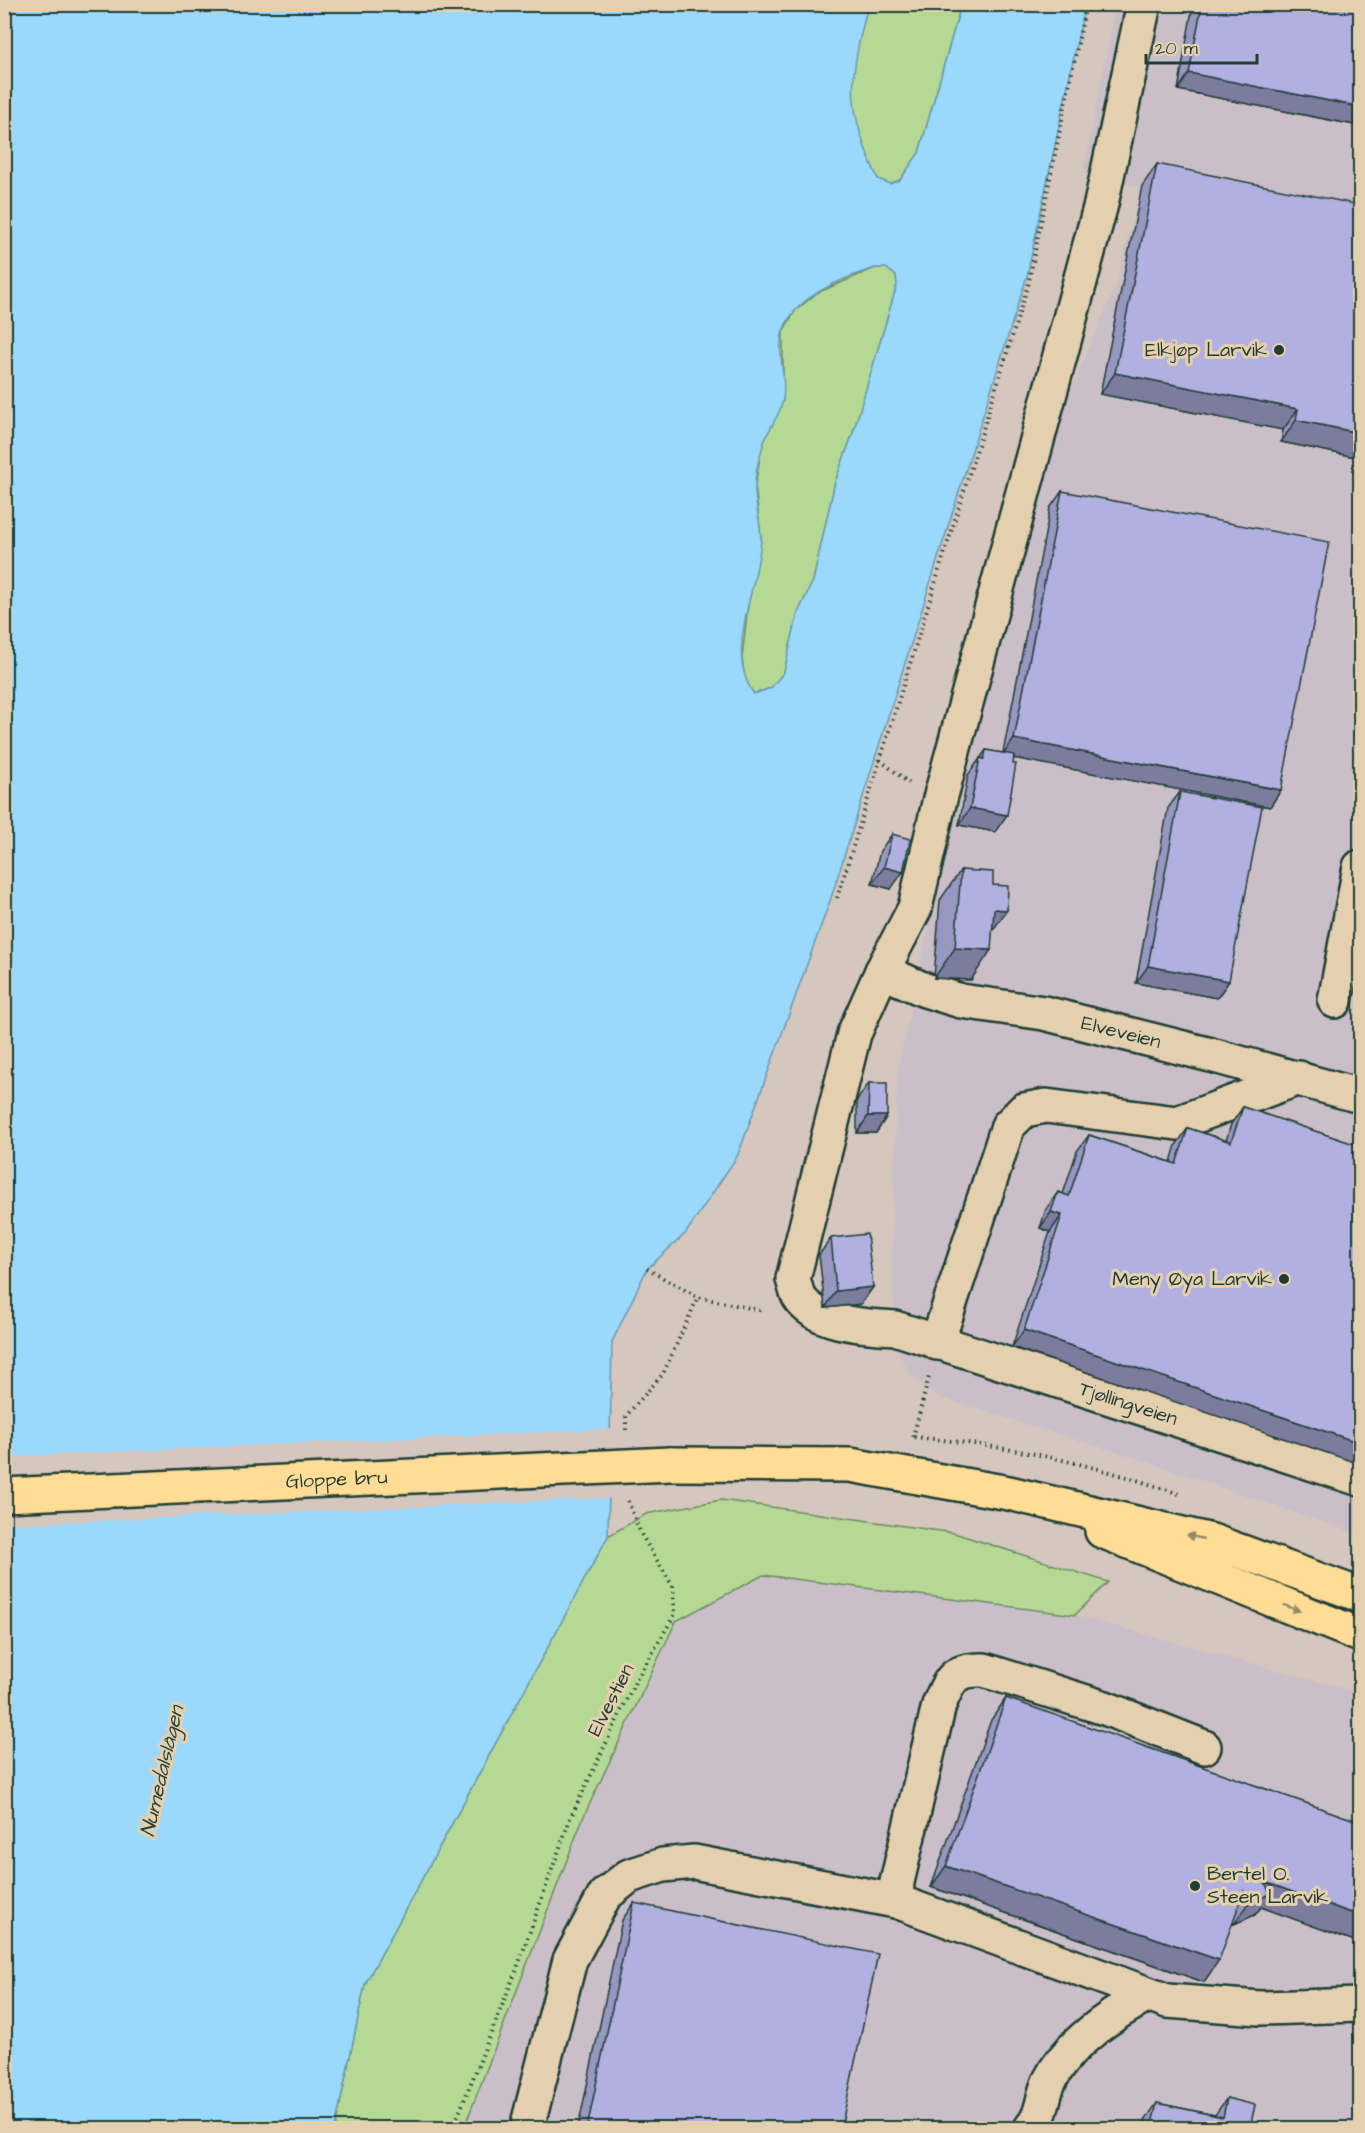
<svg xmlns="http://www.w3.org/2000/svg" width="1365" height="2133" font-family="'Architects Daughter',sans-serif">
  <style>
    .built { fill: #cabfc8 }
    .green { fill: #b5d994; stroke: #6a8b64; stroke-width: 1.5 }
    .water { fill: #9ad8fc; stroke: #699aac; stroke-width: 1.5; fill-rule: evenodd }
    .pier { fill: #d5c6be }
    .lines { fill: none; stroke-linecap: round; stroke-linejoin: round }
    .minor-casing { stroke: #1f3d34; stroke-width: 38 }
    .major-casing { stroke: #1f3d34; stroke-width: 38 }
    .path { stroke: #1f3d34; stroke-width: 4; stroke-dasharray: 1.5 4.5; stroke-linecap: butt }
    .minor { stroke: #e4d0af; stroke-width: 33 }
    .major { stroke: #ffdd96; stroke-width: 33 }
    .major-bridge-casing { stroke: #1f3d34; stroke-width: 38; stroke-linecap: butt }
    .major-bridge { stroke: #ffdd96; stroke-width: 33 }
    .wall { fill: #9897c2; stroke: #1f3d34; stroke-width: 1.5 }
    .shaded-wall { fill: #7c7b9e; stroke: #1f3d34; stroke-width: 1.5 }
    .building { fill: #b1b0e1; stroke: #1f3d34; stroke-width: 1.5 }
    .oneway { fill: #8f8d65 }
    .poi-dot { fill: #1f3d34; stroke: #e4d0af; stroke-width: 2 }
    .labels { text-anchor: middle; dominant-baseline: central; stroke-width: 6; stroke-linejoin: round; paint-order: stroke }
    .poi-label { font-size: 20px; fill: #1f3d34; stroke: #e4d0af; text-anchor: end }
    .street-label { font-size: 20px; fill: #1f3d34; stroke: #e4d0af }
    .water-label { font-size: 21px; font-style: italic; fill: #25453e; stroke: #e4d0af }
  </style>
  <rect width="100%" height="100%" fill="#d5c6be"/>
  <filter id="ink" filterUnits="userSpaceOnUse"><feTurbulence type="fractalNoise" baseFrequency=".0167" numOctaves="2"/><feDisplacementMap in="SourceGraphic" scale="12" xChannelSelector="R" yChannelSelector="G"/><feConvolveMatrix kernelMatrix="1 2 1 2 8 2 1 2 1" color-interpolation-filters="sRGB"/></filter>
  <g filter="url(#ink)">
    <g class="built">
      <path d="M1116,5h244v1530l-211,-73 -210,-65 -27,-20 -17,-30 -3,-103 5,-171 64,-299 97,-354 58,-134 24,-98 -56,-20z"/>
      <path d="M763,1575l312,40 285,78v435h-896l119,-310 93,-197z"/>
    </g>
    <g class="green">
      <path d="M868,5h93l-42,148 -19,27 -10,4 -12,-5c-13,-28 -29,-61 -27,-93 2,-27 10,-55 17,-81z"/>
      <path d="M875,268h11l10,8 1,9 -44,148 -18,49 -22,99 -15,32 -14,59 -13,16 -17,6 -9,-13 -3,-23 7,-61 12,-59 -6,-53 7,-39 21,-46v-69l12,-20 22,-18z"/>
      <path d="M721,1500l233,33 154,49 -33,33 -312,-40 -87,46 -93,197 -119,310h-129l30,-144 243,-448 38,-22z"/>
    </g>
    <path class="water" d="M5,5h863c-19,75 -23,101 10,174l12,5 10,-4 19,-27 42,-148h124l-58,271 -196,622 -93,257 -52,78 -39,36 -35,73 -4,194 -243,448 -30,144h-330zM875,268h11l10,8 1,9 -44,148 -18,49 -22,99 -15,32 -14,59 -13,16 -17,6c-31,-43 5,-107 7,-155 0,-18 -7,-36 -6,-54 0,-12 4,-25 7,-36 3,-17 19,-33 21,-50 4,-22 -7,-47 0,-68 12,-35 60,-53 92,-63z"/>
    <path class="pier" d="M612,1429l-1,69 -607,27 1,-68z"/>
    <g class="lines">
      <g class="minor-casing">
        <g id="minor">
          <path id="s1" d="M1144,4l-43,200 -162,599 -24,105 -33,63 -28,63 -61,245c2,6 3,13 6,18 17,28 68,29 96,31l465,151"/>
          <path id="s2" d="M882,971l43,19 36,11 83,12 167,42 149,41"/>
          <path d="M1335,1001l25,-134"/>
          <path d="M937,1343l71,-217 16,-16 22,-4 131,17 122,-45"/>
          <path d="M1204,1747l-99,-39 -121,-38c-31,-1 -34,9 -45,35l-42,177 -1,19 271,100 93,7 100,-3"/>
          <path d="M527,2128l43,-168 35,-65 24,-19 34,-11 31,-3 202,39"/>
          <path d="M1031,2128c13,-16 10,-28 18,-46 19,-39 61,-67 99,-87"/>
        </g>
      </g>
      <g class="major-casing">
        <g id="major">
          <path d="M670,1464l180,1 159,28 203,48 148,54"/>
          <path d="M1102,1531l258,104"/>
        </g>
      </g>
      <g class="path">
        <path d="M880,760l29,23"/>
        <path d="M837,898l191,-613 58,-281"/>
        <path d="M647,1269l51,28 61,13 5,-2"/>
        <path d="M626,1430v-14l37,-42 35,-77"/>
        <path d="M913,1437l16,-60"/>
        <path d="M914,1437c95,9 174,25 265,57"/>
        <path d="M453,2128l63,-157 54,-152 65,-137 40,-68 -2,-27 -32,-53 -13,-33"/>
      </g>
      <use href="#minor" class="minor"/>
      <use href="#major" class="major"/>
      <g class="major-bridge-casing">
        <g id="major-bridge">
          <path id="s3" d="M4,1495l666,-31"/>
        </g>
      </g>
      <use href="#major-bridge" class="major-bridge"/>
    </g>
    <g class="wall">
      <path d="M1193,4h167v122l-182,-36z"/>
      <path d="M1157,164l203,294 -79,-16 2,-12 -183,-36 42,-208z"/>
      <path d="M1062,491l219,299 -11,17 -256,-49 -19,74 -36,-7 9,-50 18,-25 17,3 47,-245z"/>
      <path d="M1180,792l49,189 -12,17 -81,-15 32,-175z"/>
      <path d="M892,834l-1,55 -19,-5 8,-33z"/>
      <path d="M961,870l10,110 -37,-2 6,-78z"/>
      <path d="M869,1083l18,33 -11,17h-19v-33z"/>
      <path d="M1243,1107l117,39 -348,201 38,-115 -10,-4 6,-19 12,-17 5,2 14,-43 12,-16 82,27 5,-17 12,-17 38,13 5,-17z"/>
      <path d="M831,1238l42,49 -12,17 -36,4 -6,-53z"/>
      <path d="M1006,1698l354,124v121l-99,-36 -6,8 -21,9 -1,-2 -29,60 -273,-95 60,-167z"/>
      <path d="M634,1903l207,225h-263l44,-208z"/>
      <path d="M1227,2098l24,25 24,5h-132l2,-8 12,-17 58,12z"/>
    </g>
    <g class="shaded-wall">
      <path d="M1189,73l171,34v19l-182,-36z"/>
      <path d="M1115,373l183,36 -15,21 -183,-36z"/>
      <path d="M1296,420l64,13v25l-79,-16z"/>
      <path d="M1014,739l267,51 -11,17 -268,-51z"/>
      <path d="M970,808l37,7 -12,17 -36,-7z"/>
      <path d="M884,867l19,5 -12,17 -19,-5z"/>
      <path d="M994,909l13,1 -21,30z"/>
      <path d="M955,948l36,2 -20,30 -37,-2z"/>
      <path d="M1148,966l81,15 -12,17 -81,-15z"/>
      <path d="M868,1116h19l-11,17h-19z"/>
      <path d="M1051,1212l11,3 -12,17 -10,-4z"/>
      <path d="M873,1287l-12,17 -36,4 11,-17z"/>
      <path d="M1024,1330l336,113v21l-348,-117z"/>
      <path d="M946,1866l273,94 -15,22 -273,-95z"/>
      <path d="M1265,1882l95,34v27l-99,-36 -6,8 -21,9z"/>
    </g>
    <g class="building">
      <path d="M1202,4h158v103l-171,-34z"/>
      <path d="M1157,164l203,41v228l-64,-13 2,-11 -183,-36z"/>
      <path d="M1062,491l267,51 -48,248 -267,-51z"/>
      <path d="M986,750l28,5 -1,9h3l-9,51 -37,-7 10,-50 4,1z"/>
      <path d="M1180,792l82,15 -33,174 -81,-15z"/>
      <path d="M892,834l18,5 -7,33 -19,-5z"/>
      <path d="M961,870l32,2v13l15,1 -1,24 -13,-1 -3,41 -36,-2z"/>
      <path d="M869,1083h18v33h-19z"/>
      <path d="M1243,1107l117,39v297l-336,-113 38,-115 -11,-3 7,-20 11,4 20,-61 87,29 12,-36 43,14z"/>
      <path d="M867,1234l6,53 -37,4 -5,-53z"/>
      <path d="M1006,1698l354,124v94l-95,-34 5,12 -21,9 -5,-12 -25,69 -273,-94z"/>
      <path d="M634,1903l244,51 -37,174h-254z"/>
      <path d="M1227,2098l28,7 -4,18 24,5h-124l6,-25 66,14z"/>
    </g>
    <defs><path id="oneway-solid" d="M-6-.8H1V-3.2L6.5 0L1 3.2V.8H-6Z" transform="scale(1.5)"/></defs>
    <g class="oneway">
      <use href="#oneway-solid" transform="translate(1195 1537) rotate(-167)"/>
      <use href="#oneway-solid" transform="translate(1292 1608) rotate(21)"/>
    </g>
  </g>
  <g class="poi-dot">
    <circle cx="1279" cy="350" r="6"/>
    <circle cx="1284" cy="1279" r="6"/>
    <circle cx="1195" cy="1886" r="6"/>
  </g>
  <g class="labels">
    <g class="poi-label">
      <text x="1267" y="350">Elkjøp Larvik</text>
      <text x="1272" y="1279">Meny Øya Larvik</text>
      <text x="1207" y="1874" text-anchor="start">Bertel O.<tspan x="1207" dy="23">Steen Larvik</tspan></text>
    </g>
    <g class="street-label">
      <text stroke="none"><textPath href="#s2" startOffset="248">Elveveien</textPath></text>
      <text stroke="none"><textPath href="#s1" startOffset="1694">Tjøllingveien</textPath></text>
      <text stroke="none"><textPath href="#s3" startOffset="333">Gloppe bru</textPath></text>
      <text transform="translate(611 1700) rotate(-63)">Elvestien</text>
    </g>
    <g class="water-label">
      <text transform="translate(162 1771) rotate(-77)">Numedalslågen</text>
    </g>
  </g>
  <rect width="1365" height="2133" fill="none" stroke="#e4d0af" stroke-width="24"/>
  <rect x="12" y="12" width="1341" height="2109" fill="none" stroke="#1f3d34" stroke-width="2" filter="url(#ink)"/>
  <path d="M1146 54v9h111v-9" fill="none" stroke="#1f3d34" stroke-width="3"/>
  <text x="1155" y="54" font-size="18" fill="#1f3d34" stroke="#e4d0af" stroke-width="4.5" paint-order="stroke">20 m</text>
</svg>
